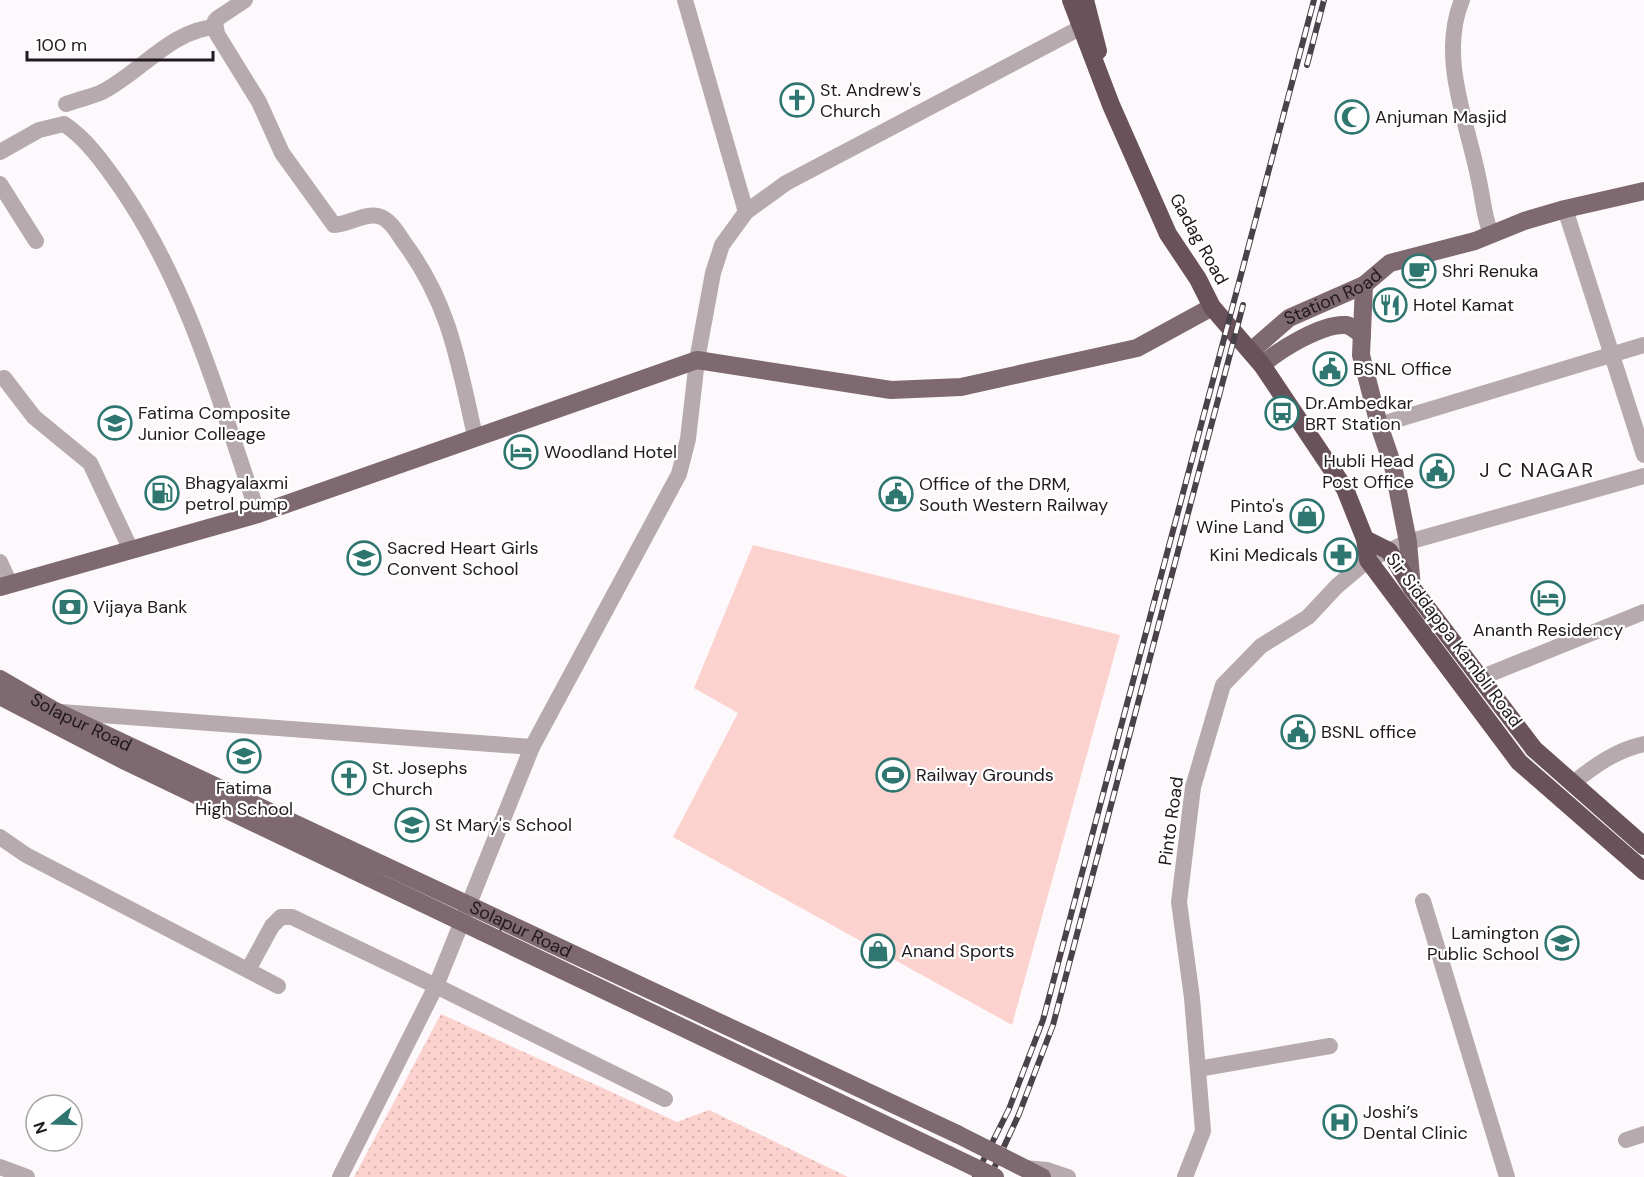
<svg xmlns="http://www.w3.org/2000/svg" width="1644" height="1177" font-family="'DM Sans',sans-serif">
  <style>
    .grass { fill: url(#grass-dots) }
    .green { fill: #fbd2cd }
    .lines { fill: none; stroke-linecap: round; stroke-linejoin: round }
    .minor { stroke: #b6aaae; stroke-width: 16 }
    .major { stroke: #7d696f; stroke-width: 18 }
    .highway { stroke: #695259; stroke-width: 18 }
    .rail-casing { stroke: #494248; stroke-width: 6 }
    .rail { stroke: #fff; stroke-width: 4; stroke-dasharray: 11; stroke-linecap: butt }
    .major-bridge { stroke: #7d696f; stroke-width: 18 }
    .labels { text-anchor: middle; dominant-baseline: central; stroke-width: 4.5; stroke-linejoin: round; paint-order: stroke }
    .poi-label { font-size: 18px; fill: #20191f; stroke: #fff; text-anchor: start }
    .street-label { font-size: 18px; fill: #20191f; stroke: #fff }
    .neighbourhood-label { font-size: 20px; letter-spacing: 1.5px; fill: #20191f; stroke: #fff }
  </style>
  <defs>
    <pattern id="grass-dots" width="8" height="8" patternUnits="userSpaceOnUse" patternTransform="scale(1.5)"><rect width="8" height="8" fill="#fbd2cd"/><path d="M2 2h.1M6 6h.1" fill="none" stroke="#d7b4b0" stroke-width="1.8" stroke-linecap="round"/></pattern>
  </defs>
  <rect width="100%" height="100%" fill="#fdf8fc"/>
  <path class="grass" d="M441,1014l236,108 32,-12 139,67h-494z"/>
  <path class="green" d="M753,545l367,90 -108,390 -339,-188 65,-124 -44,-25z"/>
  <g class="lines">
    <g class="minor">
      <path d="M245,0l-27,18 -3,3 2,13 42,68 23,51 52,72c15,-1 31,-12 44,-9 12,3 19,16 25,25 47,63 55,120 72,195"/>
      <path d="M685,0l61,212"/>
      <path d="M1462,0c-24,58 6,123 17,181 4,18 5,36 12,53"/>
      <path d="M66,104c11,-4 25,-7 36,-12 38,-19 69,-62 113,-65"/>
      <path d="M0,152l39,-22 25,-6c23,15 41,41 57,64 67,98 99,214 137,326"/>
      <path d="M0,184l36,57"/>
      <path d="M1565,209l79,246"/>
      <path d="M4,378l30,39 56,46 41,87"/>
      <path d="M1379,425l265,-80"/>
      <path d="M0,562l10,22"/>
      <path d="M1480,678l164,-66"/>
      <path d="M61,712l471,35"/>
      <path d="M1572,784c22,-18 44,-34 72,-40"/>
      <path d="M0,837l26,18 252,131"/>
      <path d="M1423,901l84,276"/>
      <path d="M248,970l24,-44 9,-9h11l144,69 96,-239 147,-273 9,-35 9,-79 16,-87 9,-28 24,-33 40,-29 294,-155"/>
      <path d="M1198,1069l132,-23"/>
      <path d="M1626,1140l18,-6"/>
      <path d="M0,1167l27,10"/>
      <path d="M1025,1168l22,2 21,7"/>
      <path d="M340,1177l96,-191 229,113"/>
      <path d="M1185,1177l18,-46 -11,-133 -13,-96 14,-115 30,-102 38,-39 47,-29 29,-31 31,-26 40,-18 236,-66"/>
    </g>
    <g class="major">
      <path d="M1364,285l-3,70 18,70 14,41 15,76 4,46"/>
      <path id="s1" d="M1251,351l38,-33 75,-33 26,-22 85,-22 49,-20 41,-12 79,-18"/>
      <path d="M1262,365c17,-15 60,-42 84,-40 6,1 11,6 16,10"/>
      <path d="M0,587l258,-73 439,-154 194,30 70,-3 176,-39 75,-41"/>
      <path id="s2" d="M0,679l55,32 902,423"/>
      <path d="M0,696l127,66 822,393"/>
    </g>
    <g class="highway">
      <path d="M1071,0l40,105 57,129 30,45 14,28 50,58 83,124 20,50 3,21 151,202 125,109"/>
      <path d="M1085,0l13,51"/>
      <path d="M1365,539l24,12 23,37 122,161 110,97"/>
    </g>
    <g class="rail-casing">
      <g id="rail">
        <path d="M1307,65l17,-65"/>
        <path d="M975,1177l34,-68 34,-89 271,-1020"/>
        <path d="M990,1177l29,-63 34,-89 190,-720"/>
      </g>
    </g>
    <use href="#rail" class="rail"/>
    <g class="major-bridge">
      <path d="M957,1134l85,43"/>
      <path d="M949,1155l46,22"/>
    </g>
  </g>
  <defs>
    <g id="church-ring" transform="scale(1.725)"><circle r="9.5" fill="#fff" stroke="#2e766f" stroke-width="1.5"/><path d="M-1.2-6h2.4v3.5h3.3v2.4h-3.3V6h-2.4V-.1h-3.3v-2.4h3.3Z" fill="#2e766f"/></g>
    <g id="mosque-ring" transform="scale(1.725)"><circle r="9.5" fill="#fff" stroke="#2e766f" stroke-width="1.5"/><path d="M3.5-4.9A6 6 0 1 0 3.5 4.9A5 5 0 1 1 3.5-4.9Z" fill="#2e766f"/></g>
    <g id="cafe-ring" transform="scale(1.725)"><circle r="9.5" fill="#fff" stroke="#2e766f" stroke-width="1.5"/><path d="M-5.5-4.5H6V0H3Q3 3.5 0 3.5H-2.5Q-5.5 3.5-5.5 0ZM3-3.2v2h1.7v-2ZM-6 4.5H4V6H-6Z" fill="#2e766f"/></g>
    <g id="restaurant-ring" transform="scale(1.725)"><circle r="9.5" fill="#fff" stroke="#2e766f" stroke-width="1.5"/><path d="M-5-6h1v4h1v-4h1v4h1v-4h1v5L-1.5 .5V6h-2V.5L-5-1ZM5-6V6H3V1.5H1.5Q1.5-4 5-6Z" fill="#2e766f"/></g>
    <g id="civic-ring" transform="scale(1.725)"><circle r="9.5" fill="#fff" stroke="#2e766f" stroke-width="1.5"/><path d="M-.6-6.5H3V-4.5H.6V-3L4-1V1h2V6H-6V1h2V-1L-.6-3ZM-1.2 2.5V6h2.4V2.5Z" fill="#2e766f"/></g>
    <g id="bus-ring" transform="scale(1.725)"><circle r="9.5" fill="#fff" stroke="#2e766f" stroke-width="1.5"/><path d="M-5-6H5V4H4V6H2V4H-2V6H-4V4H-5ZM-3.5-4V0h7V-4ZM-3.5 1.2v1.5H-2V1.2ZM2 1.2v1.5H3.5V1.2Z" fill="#2e766f"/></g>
    <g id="school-ring" transform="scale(1.725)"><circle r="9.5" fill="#fff" stroke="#2e766f" stroke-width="1.5"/><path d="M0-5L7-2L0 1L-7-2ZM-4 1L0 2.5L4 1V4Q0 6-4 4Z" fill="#2e766f"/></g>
    <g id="hotel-ring" transform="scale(1.725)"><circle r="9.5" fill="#fff" stroke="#2e766f" stroke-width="1.5"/><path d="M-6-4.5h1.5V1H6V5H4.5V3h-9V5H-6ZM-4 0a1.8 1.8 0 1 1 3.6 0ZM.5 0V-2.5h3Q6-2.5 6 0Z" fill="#2e766f"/></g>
    <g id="fuel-ring" transform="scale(1.725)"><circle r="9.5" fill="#fff" stroke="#2e766f" stroke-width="1.5"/><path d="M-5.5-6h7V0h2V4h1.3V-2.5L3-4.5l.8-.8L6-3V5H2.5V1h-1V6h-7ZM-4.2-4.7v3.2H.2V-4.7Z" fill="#2e766f"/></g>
    <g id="shop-ring" transform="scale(1.725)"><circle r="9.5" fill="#fff" stroke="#2e766f" stroke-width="1.5"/><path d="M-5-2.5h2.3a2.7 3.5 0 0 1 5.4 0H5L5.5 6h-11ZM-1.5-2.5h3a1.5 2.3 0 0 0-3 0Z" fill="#2e766f"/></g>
    <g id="pharmacy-ring" transform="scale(1.725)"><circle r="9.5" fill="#fff" stroke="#2e766f" stroke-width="1.5"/><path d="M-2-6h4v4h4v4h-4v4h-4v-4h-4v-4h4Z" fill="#2e766f"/></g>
    <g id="bank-ring" transform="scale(1.725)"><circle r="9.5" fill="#fff" stroke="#2e766f" stroke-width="1.5"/><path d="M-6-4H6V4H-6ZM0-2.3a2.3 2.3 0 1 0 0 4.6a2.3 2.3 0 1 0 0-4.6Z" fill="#2e766f"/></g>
    <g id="stadium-ring" transform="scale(1.725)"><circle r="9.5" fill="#fff" stroke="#2e766f" stroke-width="1.5"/><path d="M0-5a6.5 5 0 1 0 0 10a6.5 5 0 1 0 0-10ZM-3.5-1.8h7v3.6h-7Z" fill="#2e766f"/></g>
    <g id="hospital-ring" transform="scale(1.725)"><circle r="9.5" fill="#fff" stroke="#2e766f" stroke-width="1.5"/><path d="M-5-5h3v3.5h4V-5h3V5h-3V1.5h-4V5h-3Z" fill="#2e766f"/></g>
  </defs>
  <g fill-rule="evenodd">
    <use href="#church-ring" x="797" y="100"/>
    <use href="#mosque-ring" x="1352" y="117"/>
    <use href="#cafe-ring" x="1419" y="271"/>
    <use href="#restaurant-ring" x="1390" y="305"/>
    <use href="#civic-ring" x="1330" y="369"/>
    <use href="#bus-ring" x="1282" y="413"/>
    <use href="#school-ring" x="115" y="423"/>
    <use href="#hotel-ring" x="521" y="452"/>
    <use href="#civic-ring" x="1437" y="471"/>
    <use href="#fuel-ring" x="162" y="493"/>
    <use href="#civic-ring" x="896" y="494"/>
    <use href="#shop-ring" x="1307" y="516"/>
    <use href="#pharmacy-ring" x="1341" y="555"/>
    <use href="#school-ring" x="364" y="558"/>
    <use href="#hotel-ring" x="1548" y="598"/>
    <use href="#bank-ring" x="70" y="607"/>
    <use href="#civic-ring" x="1298" y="732"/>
    <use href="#school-ring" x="244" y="756"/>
    <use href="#stadium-ring" x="893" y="775"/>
    <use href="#church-ring" x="349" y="778"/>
    <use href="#school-ring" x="412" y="825"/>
    <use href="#school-ring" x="1562" y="943"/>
    <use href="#shop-ring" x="878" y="951"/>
    <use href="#hospital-ring" x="1340" y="1122"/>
  </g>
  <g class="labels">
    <g class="poi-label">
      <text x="820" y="90">St. Andrew's<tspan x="820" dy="21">Church</tspan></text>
      <text x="1375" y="117">Anjuman Masjid</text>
      <text x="1442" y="271">Shri Renuka</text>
      <text x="1413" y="305">Hotel Kamat</text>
      <text x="1353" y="369">BSNL Office</text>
      <text x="1305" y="403">Dr.Ambedkar<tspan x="1305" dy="21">BRT Station</tspan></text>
      <text x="138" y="413">Fatima Composite<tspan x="138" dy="21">Junior Colleage</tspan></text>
      <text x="544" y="452">Woodland Hotel</text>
      <text x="1414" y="461" text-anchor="end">Hubli Head<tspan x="1414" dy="21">Post Office</tspan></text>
      <text x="185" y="483">Bhagyalaxmi<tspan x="185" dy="21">petrol pump</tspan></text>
      <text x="919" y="484">Office of the DRM,<tspan x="919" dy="21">South Western Railway</tspan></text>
      <text x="1284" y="506" text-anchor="end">Pinto's<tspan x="1284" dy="21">Wine Land</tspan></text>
      <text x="387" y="548">Sacred Heart Girls<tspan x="387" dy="21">Convent School</tspan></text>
      <text x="1318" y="555" text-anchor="end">Kini Medicals</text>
      <text x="93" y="607">Vijaya Bank</text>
      <text x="1548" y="630" text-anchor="middle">Ananth Residency</text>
      <text x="1321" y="732">BSNL office</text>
      <text x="372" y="768">St. Josephs<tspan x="372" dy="21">Church</tspan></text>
      <text x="916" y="775">Railway Grounds</text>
      <text x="244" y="788" text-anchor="middle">Fatima<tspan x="244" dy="21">High School</tspan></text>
      <text x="435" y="825">St Mary's School</text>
      <text x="1539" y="933" text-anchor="end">Lamington<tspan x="1539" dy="21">Public School</tspan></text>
      <text x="901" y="951">Anand Sports</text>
      <text x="1363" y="1112">Joshi’s<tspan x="1363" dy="21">Dental Clinic</tspan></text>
    </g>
    <g class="street-label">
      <text transform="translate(1199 239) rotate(61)">Gadag Road</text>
      <text stroke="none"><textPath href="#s1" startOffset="99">Station Road</textPath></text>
      <text transform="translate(1454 640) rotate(53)">Sir Siddappa Kambli Road</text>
      <text stroke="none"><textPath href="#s2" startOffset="92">Solapur Road</textPath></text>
      <text transform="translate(1171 821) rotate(-82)">Pinto Road</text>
      <text stroke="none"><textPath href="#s2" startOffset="578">Solapur Road</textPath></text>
    </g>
    <g class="neighbourhood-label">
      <text x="1537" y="470">J C NAGAR</text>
    </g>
  </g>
  <g transform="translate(54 1123) rotate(251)"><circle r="28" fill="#ffffff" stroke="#a6a3a5" stroke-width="1.5"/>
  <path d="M0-4.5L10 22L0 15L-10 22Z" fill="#2e766f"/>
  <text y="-9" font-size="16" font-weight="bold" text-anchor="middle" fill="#20191f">N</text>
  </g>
  <path d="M27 51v9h186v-9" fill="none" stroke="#20191f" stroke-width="3"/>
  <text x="36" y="51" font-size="18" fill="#20191f" stroke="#ffffff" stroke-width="4.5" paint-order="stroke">100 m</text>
</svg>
